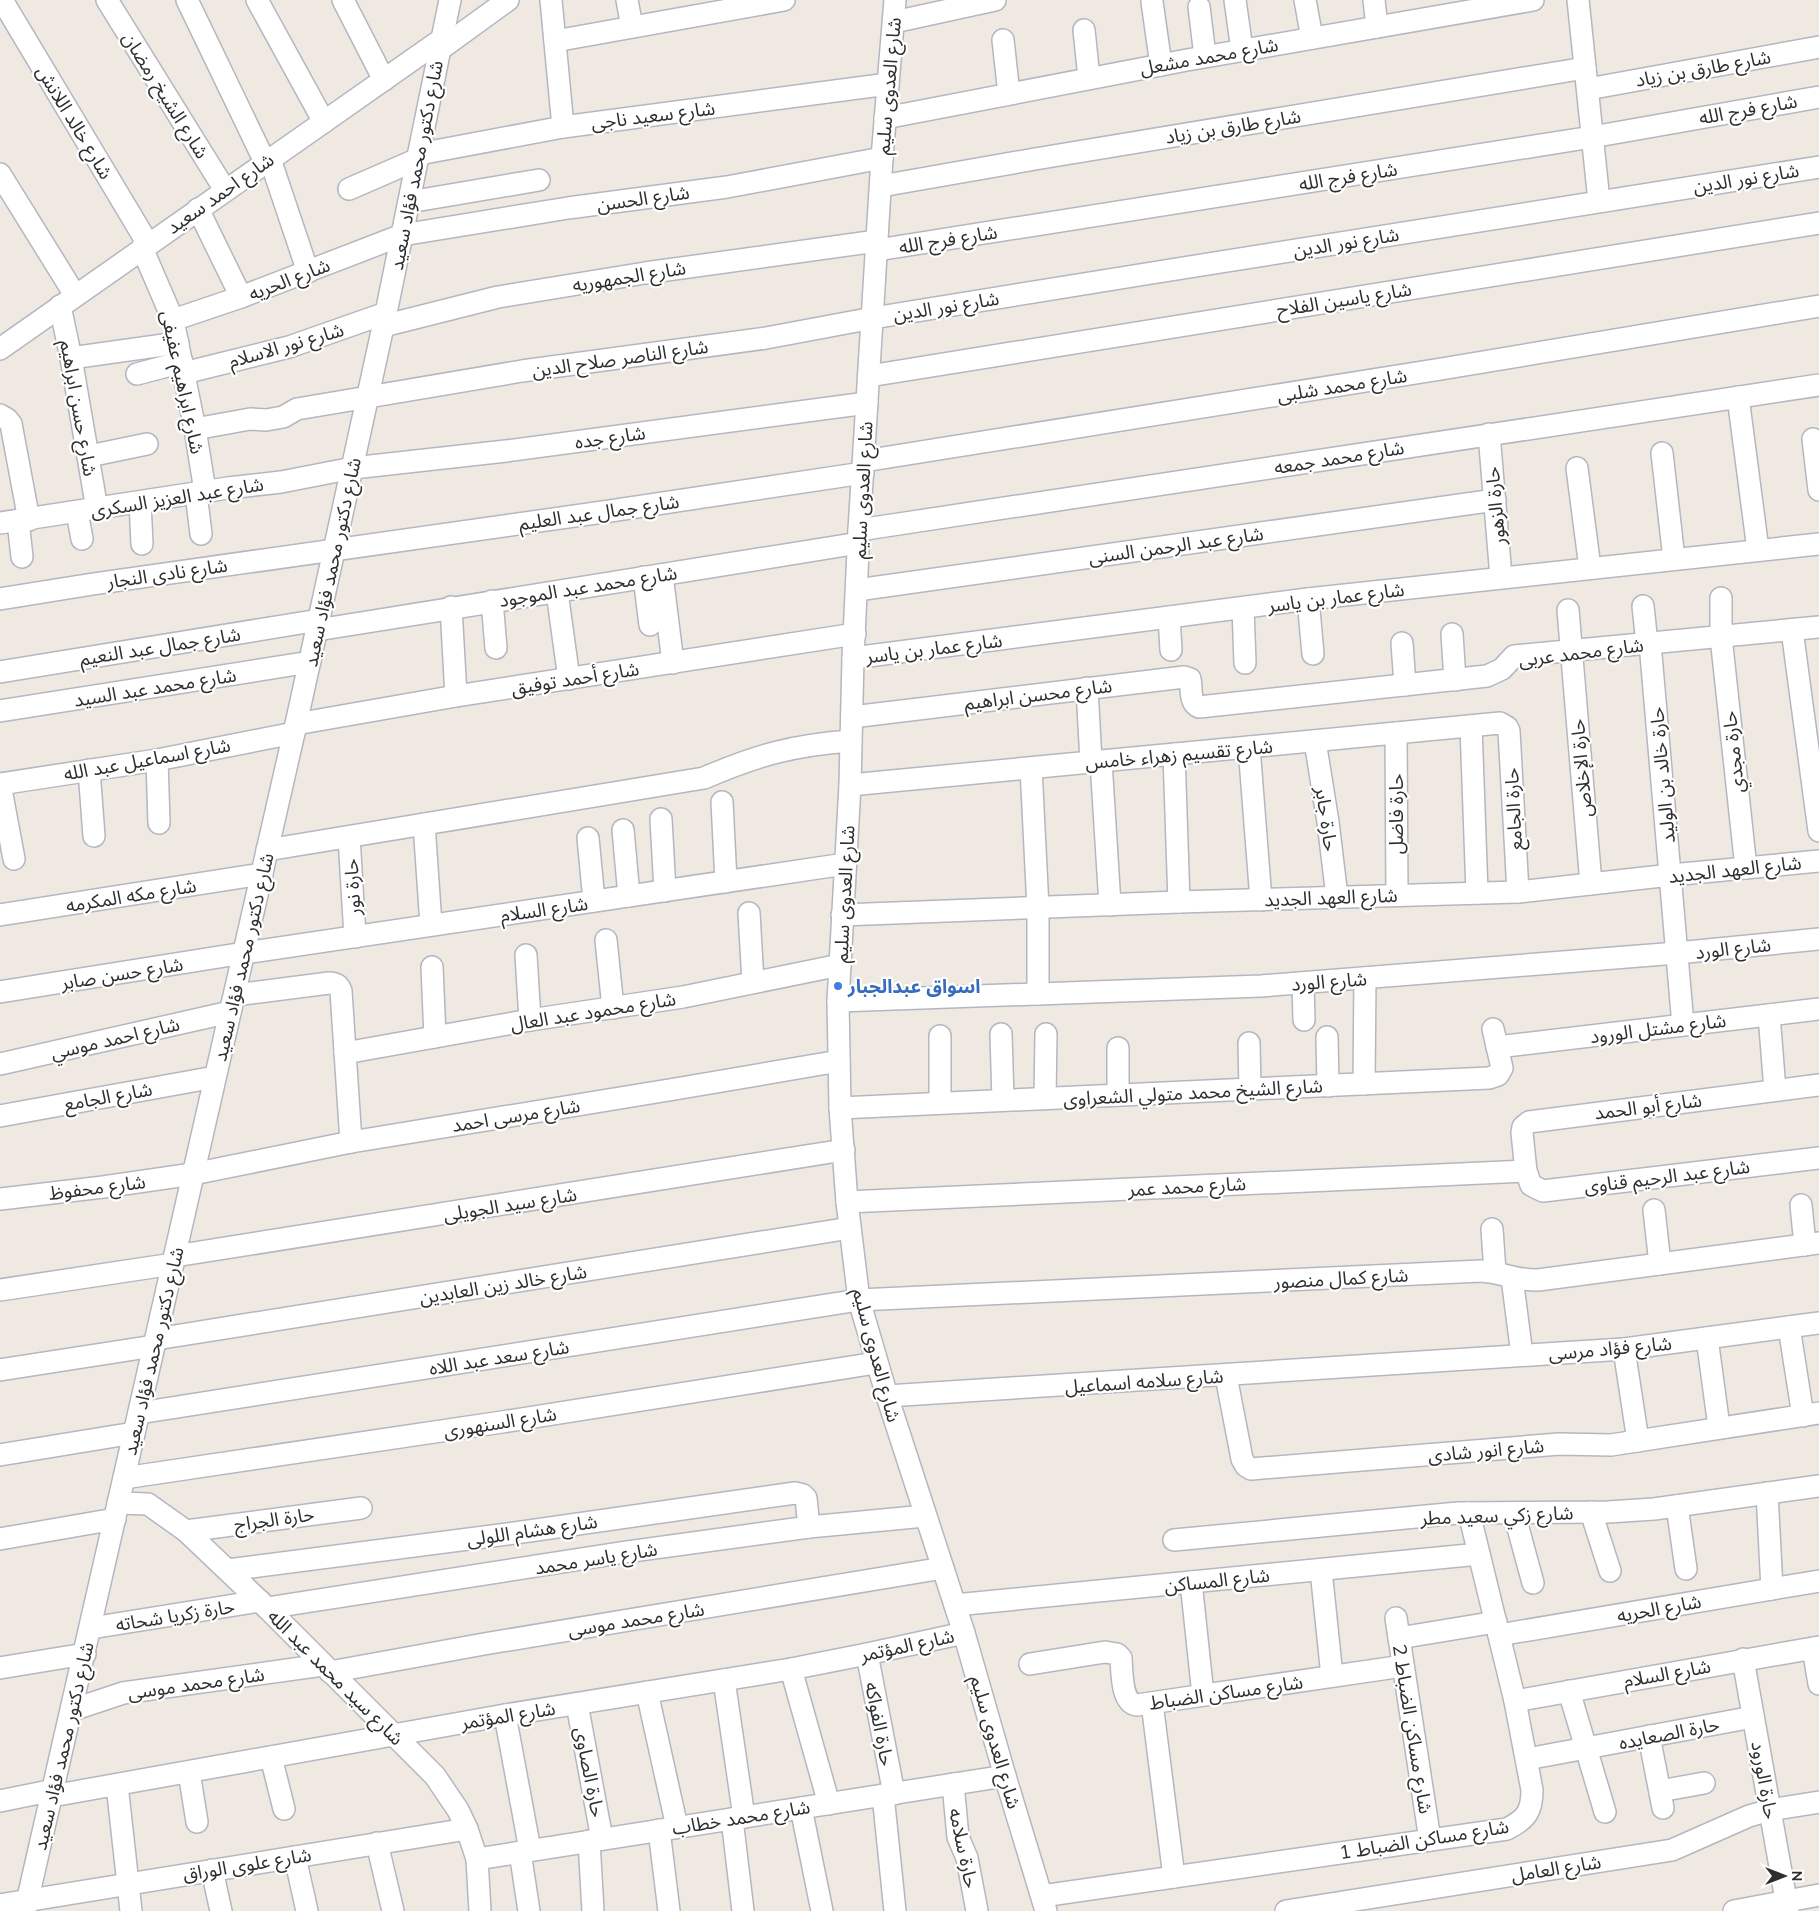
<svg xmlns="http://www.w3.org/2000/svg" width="1819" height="1911" font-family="Mulish,'Noto Sans Arabic',sans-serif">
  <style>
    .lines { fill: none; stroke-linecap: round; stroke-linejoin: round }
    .street-casing { stroke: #b4b7c1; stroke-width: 24 }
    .street { stroke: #fff; stroke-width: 21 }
    .shop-dot { fill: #3f7fe0; stroke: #fff; stroke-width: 2 }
    .labels { text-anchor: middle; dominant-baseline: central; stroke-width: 4.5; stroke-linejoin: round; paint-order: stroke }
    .street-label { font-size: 19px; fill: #2e2e2e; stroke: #fff }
    .shop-label { font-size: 19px; font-weight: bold; fill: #366cbe; stroke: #fff; text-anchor: start }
  </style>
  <rect width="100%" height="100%" fill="#efe9e1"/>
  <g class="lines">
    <g class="street-casing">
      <g id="street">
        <path d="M2,0l146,244"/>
        <path d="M107,0l118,190"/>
        <path d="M187,0l78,162"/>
        <path d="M257,0l67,122"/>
        <path d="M343,0l41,80"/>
        <path d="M551,0l12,127"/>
        <path d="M627,0l5,27"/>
        <path d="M895,0l-13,158 -23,372 -6,128 -3,127 -12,216 2,107 7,94 12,98 28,96 77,237 41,143 41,135"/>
        <path d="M1235,0l7,50"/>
        <path d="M1305,0l7,38"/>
        <path d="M1374,0l3,27"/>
        <path d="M1578,0l21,201"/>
        <path d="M1152,2l9,63"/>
        <path d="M1199,7l6,49"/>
        <path d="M894,22l101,-22"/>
        <path d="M1084,30l5,48"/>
        <path d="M1003,40l6,54"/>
        <path d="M555,41l229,-41"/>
        <path d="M439,50l69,-50"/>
        <path d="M1588,89l231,-42"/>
        <path d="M885,118l302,-58 346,-60"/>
        <path d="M419,154l144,-27 325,-43"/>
        <path d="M270,159l38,113"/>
        <path d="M0,174l75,121"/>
        <path d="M881,186l154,-27 550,-91"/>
        <path d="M349,189l69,-30"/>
        <path d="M409,202l130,-22"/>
        <path d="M198,209l43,88"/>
        <path d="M142,248l31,72 22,109 10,62"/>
        <path d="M877,250l715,-113 227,-40"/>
        <path d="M60,306l11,52 26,151"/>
        <path d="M173,320l68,-23 161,-62 166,-27 159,-21 155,-29"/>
        <path d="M383,326l115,-29 147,-24 232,-32"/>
        <path d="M0,349l442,-310"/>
        <path d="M71,358l107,-15"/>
        <path d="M184,373l105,-26 97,-34"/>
        <path d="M137,374l45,-12"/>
        <path d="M869,376l950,-153"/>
        <path d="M1738,397l20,153"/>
        <path d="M0,415l7,4 4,5 18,96"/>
        <path d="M195,429l55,-10 16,1 17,-3 14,-8 225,-38 244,-33 107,-20 285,-46 661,-105"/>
        <path d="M1489,434l12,143"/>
        <path d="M1813,439l6,51"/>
        <path d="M1662,453l12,106"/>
        <path d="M89,456l58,-12"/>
        <path d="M864,461l577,-92 378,-63"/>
        <path d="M1577,468l13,100"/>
        <path d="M196,493l5,41"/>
        <path d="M140,502l2,42"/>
        <path d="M77,512l5,27"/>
        <path d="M18,521l4,36"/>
        <path d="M0,523l228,-35 53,-6 72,-14 153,-17 361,-48"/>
        <path d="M859,530l960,-145"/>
        <path d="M662,575l11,88"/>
        <path d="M644,577l6,48"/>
        <path d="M857,590l638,-90"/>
        <path d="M557,592l12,87"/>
        <path d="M1721,598v39l25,231"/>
        <path d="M0,599l93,-15 517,-73 253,-38"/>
        <path d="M1308,599l5,55"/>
        <path d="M492,601l4,47"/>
        <path d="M1643,606l4,38"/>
        <path d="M451,607l5,89"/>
        <path d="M1243,608l2,55"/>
        <path d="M1568,610l23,274"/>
        <path d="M1169,617l2,33"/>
        <path d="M317,630l542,-87"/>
        <path d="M1792,630l27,201"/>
        <path d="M1452,634l3,46"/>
        <path d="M1402,643l3,42"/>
        <path d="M1650,643l33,382"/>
        <path d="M853,658l455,-59 511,-55"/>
        <path d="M0,672l319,-52"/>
        <path d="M1087,688l4,74"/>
        <path d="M0,711l310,-49"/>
        <path d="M852,717l332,-40 6,2c2,9 -1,24 9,28l288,-31 15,-7 12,-13 305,-29"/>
        <path d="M296,724l160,-28 399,-62"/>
        <path d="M1471,726l6,167"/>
        <path d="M1396,733l1,162"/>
        <path d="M1315,741l13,81 9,75"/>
        <path d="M1249,747l12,153"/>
        <path d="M1174,754l5,148"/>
        <path d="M157,760l2,63"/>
        <path d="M1101,761l9,144"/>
        <path d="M1031,768l7,140v86"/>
        <path d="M89,770l5,66"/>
        <path d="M0,784l157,-24 137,-27"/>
        <path d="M0,784l14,75"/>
        <path d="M850,785l650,-62 7,4 2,4 9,161"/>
        <path d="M722,802l4,80"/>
        <path d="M661,819l4,72"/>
        <path d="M424,824l7,101"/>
        <path d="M623,830l6,66"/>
        <path d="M349,837l6,100"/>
        <path d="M588,838l6,63"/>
        <path d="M267,850l437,-72c53,-23 90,-33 147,-37"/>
        <path d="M749,913l4,69"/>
        <path d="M0,915l262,-41"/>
        <path d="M842,915l337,-13 339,-10 153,-17 148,-14"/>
        <path d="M606,940l7,68"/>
        <path d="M526,955l4,65"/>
        <path d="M432,967l3,70"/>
        <path d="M1303,983l1,37"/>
        <path d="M0,992l244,-39 601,-89"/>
        <path d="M235,995l94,-12c7,0 10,2 12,8l10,151"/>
        <path d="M838,1001l423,-15 416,-33 142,-14"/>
        <path d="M1769,1015l6,75"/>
        <path d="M1001,1034l2,66"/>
        <path d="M940,1036v67"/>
        <path d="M1327,1037l1,49"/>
        <path d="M1249,1043l1,46"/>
        <path d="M1497,1047l322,-38"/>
        <path d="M1118,1048v47"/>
        <path d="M345,1053l185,-33 153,-23 157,-32"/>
        <path d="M0,1064l230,-52"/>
        <path d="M1364,1084l1,-106"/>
        <path d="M1819,1085l-290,37 -6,5 -1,6 4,38 5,14 12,6 276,-33"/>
        <path d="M1045,1098l1,-64"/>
        <path d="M840,1108l649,-30 9,-3 4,-7 -9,-39"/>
        <path d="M0,1116l215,-39"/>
        <path d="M0,1199l103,-12 90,-13 158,-32 324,-53 164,-28"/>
        <path d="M847,1202l679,-31"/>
        <path d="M1801,1205l4,40"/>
        <path d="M1654,1210l6,54"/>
        <path d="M1492,1229l3,43"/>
        <path d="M175,1256l669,-106"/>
        <path d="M1512,1278l10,77"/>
        <path d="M0,1290l173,-26"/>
        <path d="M1789,1327l14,89"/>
        <path d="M1707,1338l12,89"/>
        <path d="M156,1339l694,-111"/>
        <path d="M1624,1349l14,92"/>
        <path d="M0,1370l154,-24"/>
        <path d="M1226,1376l16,83 4,7 5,3 308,-25 52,1 208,-32"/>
        <path d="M887,1396l737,-47 195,-26"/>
        <path d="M139,1413l720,-113 622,-29c21,1 35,10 57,9l281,-37"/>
        <path d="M0,1455l134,-22"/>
        <path d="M124,1478l378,-56 374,-59"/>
        <path d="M1767,1493l5,96"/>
        <path d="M118,1503l30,1 38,27 81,77 168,168 23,34 9,19 10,30 3,52"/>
        <path d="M1677,1506l9,63"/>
        <path d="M1591,1512l19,59"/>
        <path d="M1514,1513l19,70"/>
        <path d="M186,1531l175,-23"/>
        <path d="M0,1539l115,-20"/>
        <path d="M1174,1540l284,-27 150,-1 46,-3 165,-23"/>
        <path d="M228,1570l287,-37 280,-40 8,2 3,3 3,29"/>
        <path d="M1321,1570l11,106"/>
        <path d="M1191,1582l12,113"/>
        <path d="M955,1605l524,-51"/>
        <path d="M267,1608l359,-56 183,-25 116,-11"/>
        <path d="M1396,1618l34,222"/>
        <path d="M91,1628l169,-27"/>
        <path d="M1499,1635l320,-54"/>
        <path d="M1399,1638l97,-16"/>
        <path d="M1813,1648l6,36"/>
        <path d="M867,1654l27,140"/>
        <path d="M1743,1659l45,252"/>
        <path d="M1030,1664l75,-12 12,2 4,4c1,13 0,45 16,47l266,-39"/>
        <path d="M0,1668l85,-14"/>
        <path d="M791,1669l38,135"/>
        <path d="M330,1672l154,-28 459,-76"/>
        <path d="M724,1680l20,137"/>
        <path d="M1569,1691l36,121"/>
        <path d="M647,1692l30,135"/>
        <path d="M1515,1701l304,-54"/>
        <path d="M1152,1703l22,174"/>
        <path d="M577,1704l25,135"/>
        <path d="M72,1710l51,-17 200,-28"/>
        <path d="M505,1715l25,135"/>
        <path d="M1649,1736l14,72"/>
        <path d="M271,1757l13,52"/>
        <path d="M1527,1759l226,-42"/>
        <path d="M189,1772l8,50"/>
        <path d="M953,1784l5,53 9,21 10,53"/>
        <path d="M117,1785l14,126"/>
        <path d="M1660,1791l44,-8"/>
        <path d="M883,1795l12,116"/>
        <path d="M52,1796l453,-81 286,-46 76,-15 97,-21"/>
        <path d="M0,1801l54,-11"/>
        <path d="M801,1808l21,103"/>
        <path d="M732,1819l11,92"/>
        <path d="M659,1830l10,81"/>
        <path d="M589,1841l4,70"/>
        <path d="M377,1843l16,68"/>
        <path d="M520,1852l9,59"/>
        <path d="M295,1857l12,54"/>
        <path d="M477,1859l528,-83"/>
        <path d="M212,1870l9,41"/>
        <path d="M1042,1896l465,-67c19,-10 25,-17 25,-39l-17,-89 -46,-188"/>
        <path d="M0,1905l467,-76"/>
        <path d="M25,1911l271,-1187 90,-411 64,-313"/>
        <path d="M1286,1911l386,-61 77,-34 21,-6 49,-8"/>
        <path d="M1734,1911l85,-16"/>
      </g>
    </g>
    <use href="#street" class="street"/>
  </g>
  <circle class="shop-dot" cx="838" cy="986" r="5"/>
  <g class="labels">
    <g class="street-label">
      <text transform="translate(1209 56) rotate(-10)">شارع محمد مشعل</text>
      <text transform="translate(1703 68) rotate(-10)">شارع طارق بن زياد</text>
      <text transform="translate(888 86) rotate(-85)">شارع العدوى سليم</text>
      <text transform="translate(166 95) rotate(58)">شارع الشيخ رمضان</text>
      <text transform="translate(1748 109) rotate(-10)">شارع فرج الله</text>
      <text transform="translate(653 115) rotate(-7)">شارع سعيد ناجى</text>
      <text transform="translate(75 122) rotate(59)">شارع خالد اللانش</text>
      <text transform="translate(1233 126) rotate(-9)">شارع طارق بن زياد</text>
      <text transform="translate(416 165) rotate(-79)">شارع دكتور محمد فؤاد سعيد</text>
      <text transform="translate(1348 176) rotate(-9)">شارع فرج الله</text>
      <text transform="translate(1746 178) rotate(-9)">شارع نور الدين</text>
      <text transform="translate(220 193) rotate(-35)">شارع احمد سعيد</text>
      <text transform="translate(643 198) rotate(-8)">شارع الحسن</text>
      <text transform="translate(948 239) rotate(-9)">شارع فرج الله</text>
      <text transform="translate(1346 242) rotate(-9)">شارع نور الدين</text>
      <text transform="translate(629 276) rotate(-9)">شارع الجمهوريه</text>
      <text transform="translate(289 279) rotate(-21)">شارع الحريه</text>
      <text transform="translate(1344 299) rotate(-9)">شارع ياسين الفلاح</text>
      <text transform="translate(946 306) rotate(-9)">شارع نور الدين</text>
      <text transform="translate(286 345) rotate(-16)">شارع نور الاسلام</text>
      <text transform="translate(620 358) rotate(-8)">شارع الناصر صلاح الدين</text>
      <text transform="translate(183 382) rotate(78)">شارع ابراهيم عفيفى</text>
      <text transform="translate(1342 385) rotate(-9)">شارع محمد شلبى</text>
      <text transform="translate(79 408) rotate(80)">شارع حسن ابراهيم</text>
      <text transform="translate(610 437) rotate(-8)">شارع جده</text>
      <text transform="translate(1339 457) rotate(-9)">شارع محمد جمعه</text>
      <text transform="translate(862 490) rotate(-87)">شارع العدوى سليم</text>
      <text transform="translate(177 497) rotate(-9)">شارع عبد العزيز السكرى</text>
      <text transform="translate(1495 506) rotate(-95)">حارة الزهور</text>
      <text transform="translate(599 512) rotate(-8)">شارع جمال عبد العليم</text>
      <text transform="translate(1176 545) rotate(-8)">شارع عبد الرحمن السنى</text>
      <text transform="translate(332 562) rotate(-78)">شارع دكتور محمد فؤاد سعيد</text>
      <text transform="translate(167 573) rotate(-8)">شارع نادى النجار</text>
      <text transform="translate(588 586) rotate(-9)">شارع محمد عبد الموجود</text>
      <text transform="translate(1336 597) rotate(-7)">شارع عمار بن ياسر</text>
      <text transform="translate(160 646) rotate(-9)">شارع جمال عبد النعيم</text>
      <text transform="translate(934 648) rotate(-7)">شارع عمار بن ياسر</text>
      <text transform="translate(1581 652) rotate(-7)">شارع محمد عربى</text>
      <text transform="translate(575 678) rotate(-9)">شارع أحمد توفيق</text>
      <text transform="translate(155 687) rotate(-9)">شارع محمد عبد السيد</text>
      <text transform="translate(1038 694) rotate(-7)">شارع محسن ابراهيم</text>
      <text transform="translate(1733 752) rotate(-96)">حارة مجدي</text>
      <text transform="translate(1179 754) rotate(-5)">شارع تقسيم زهراء خامس</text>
      <text transform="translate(147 759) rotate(-10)">شارع اسماعيل عبد الله</text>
      <text transform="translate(1581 768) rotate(-95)">حارة الإخلاص</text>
      <text transform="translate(1662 775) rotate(-95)">حارة خالد بن الوليد</text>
      <text transform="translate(1513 809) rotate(-93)">حارة الجامع</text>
      <text transform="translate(1396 814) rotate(-90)">حارة فاضل</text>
      <text transform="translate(1327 819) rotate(82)">حارة جابر</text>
      <text transform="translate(1735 869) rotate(-6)">شارع العهد الجديد</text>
      <text transform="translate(352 887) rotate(-93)">حارة نور</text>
      <text transform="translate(844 894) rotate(-87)">شارع العدوى سليم</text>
      <text transform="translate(131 895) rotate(-9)">شارع مكه المكرمه</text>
      <text transform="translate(1331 897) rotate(-2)">شارع العهد الجديد</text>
      <text transform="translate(544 909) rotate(-8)">شارع السلام</text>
      <text transform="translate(1733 948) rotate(-6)">شارع الورد</text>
      <text transform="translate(243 957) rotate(-77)">شارع دكتور محمد فؤاد سعيد</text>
      <text transform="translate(122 973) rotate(-9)">شارع حسن صابر</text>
      <text transform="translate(1329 981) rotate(-4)">شارع الورد</text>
      <text transform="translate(593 1011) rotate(-9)">شارع محمود عبد العال</text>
      <text transform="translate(1658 1028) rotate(-7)">شارع مشتل الورود</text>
      <text transform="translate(115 1038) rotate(-13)">شارع احمد موسي</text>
      <text transform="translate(1193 1092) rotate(-3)">شارع الشيخ محمد متولي الشعراوى</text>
      <text transform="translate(108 1096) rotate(-10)">شارع الجامع</text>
      <text transform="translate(1648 1106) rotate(-7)">شارع أبو الحمد</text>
      <text transform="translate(516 1115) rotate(-9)">شارع مرسى احمد</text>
      <text transform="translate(1667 1176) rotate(-7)">شارع عبد الرحيم قناوى</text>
      <text transform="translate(1187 1186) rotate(-3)">شارع محمد عمر</text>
      <text transform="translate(97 1187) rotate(-7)">شارع محفوظ</text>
      <text transform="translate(510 1204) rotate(-9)">شارع سيد الجويلى</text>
      <text transform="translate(1341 1278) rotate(-3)">شارع كمال منصور</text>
      <text transform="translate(503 1284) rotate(-9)">شارع خالد زين العابدين</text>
      <text transform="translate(1610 1348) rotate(-5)">شارع فؤاد مرسى</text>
      <text transform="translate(153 1351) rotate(-77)">شارع دكتور محمد فؤاد سعيد</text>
      <text transform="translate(877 1355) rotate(75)">شارع العدوى سليم</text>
      <text transform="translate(499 1357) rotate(-9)">شارع سعد عبد اللاه</text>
      <text transform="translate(1144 1381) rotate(-4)">شارع سلامه اسماعيل</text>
      <text transform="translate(500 1422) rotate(-9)">شارع السنهورى</text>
      <text transform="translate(1486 1450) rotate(-5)">شارع انور شادى</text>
      <text transform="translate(1497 1515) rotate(-2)">شارع زكي سعيد مطر</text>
      <text transform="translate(274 1519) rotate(-8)">حارة الجراج</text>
      <text transform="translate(532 1530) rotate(-8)">شارع هشام اللولى</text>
      <text transform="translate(596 1558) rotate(-9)">شارع ياسر محمد</text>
      <text transform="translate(1217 1580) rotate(-6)">شارع المساكن</text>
      <text transform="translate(1659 1608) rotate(-10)">شارع الحريه</text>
      <text transform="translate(175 1615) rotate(-9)">حارة زكريا شحاته</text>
      <text transform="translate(636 1619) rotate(-9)">شارع محمد موسى</text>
      <text transform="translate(907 1645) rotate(-12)">شارع المؤتمر</text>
      <text transform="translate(1667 1673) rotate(-10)">شارع السلام</text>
      <text transform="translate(336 1677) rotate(45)">شارع سيد محمد عبد الله</text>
      <text transform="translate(196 1683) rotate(-8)">شارع محمد موسى</text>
      <text transform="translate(1226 1692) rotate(-8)">شارع مساكن الضباط</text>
      <text transform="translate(508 1715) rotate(-9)">شارع المؤتمر</text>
      <text transform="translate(880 1724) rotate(79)">حارة الفواكه</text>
      <text transform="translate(1413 1729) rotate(81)">شارع مساكن الضباط 2</text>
      <text transform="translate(1669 1733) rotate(-11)">حارة الصعايده</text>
      <text transform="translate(996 1742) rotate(74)">شارع العدوى سليم</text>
      <text transform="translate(63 1746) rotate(-77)">شارع دكتور محمد فؤاد سعيد</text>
      <text transform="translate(590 1772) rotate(79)">حارة الصاوى</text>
      <text transform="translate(1765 1780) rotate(80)">حارة الورود</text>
      <text transform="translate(741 1817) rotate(-9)">شارع محمد خطاب</text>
      <text transform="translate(1424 1839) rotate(-9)">شارع مساكن الضباط 1</text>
      <text transform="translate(964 1848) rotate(78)">حارة سلامه</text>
      <text transform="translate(247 1864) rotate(-9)">شارع علوى الوراق</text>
      <text transform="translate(1556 1868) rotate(-9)">شارع العامل</text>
    </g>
    <g class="shop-label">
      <text x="848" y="986">اسواق عبدالجبار</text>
    </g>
  </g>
  <g transform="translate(1784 1876) rotate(90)" stroke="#ffffff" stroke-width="4" paint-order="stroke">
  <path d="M0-4L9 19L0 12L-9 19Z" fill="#2e2e2e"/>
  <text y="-8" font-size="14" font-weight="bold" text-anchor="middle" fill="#2e2e2e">N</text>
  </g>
</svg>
